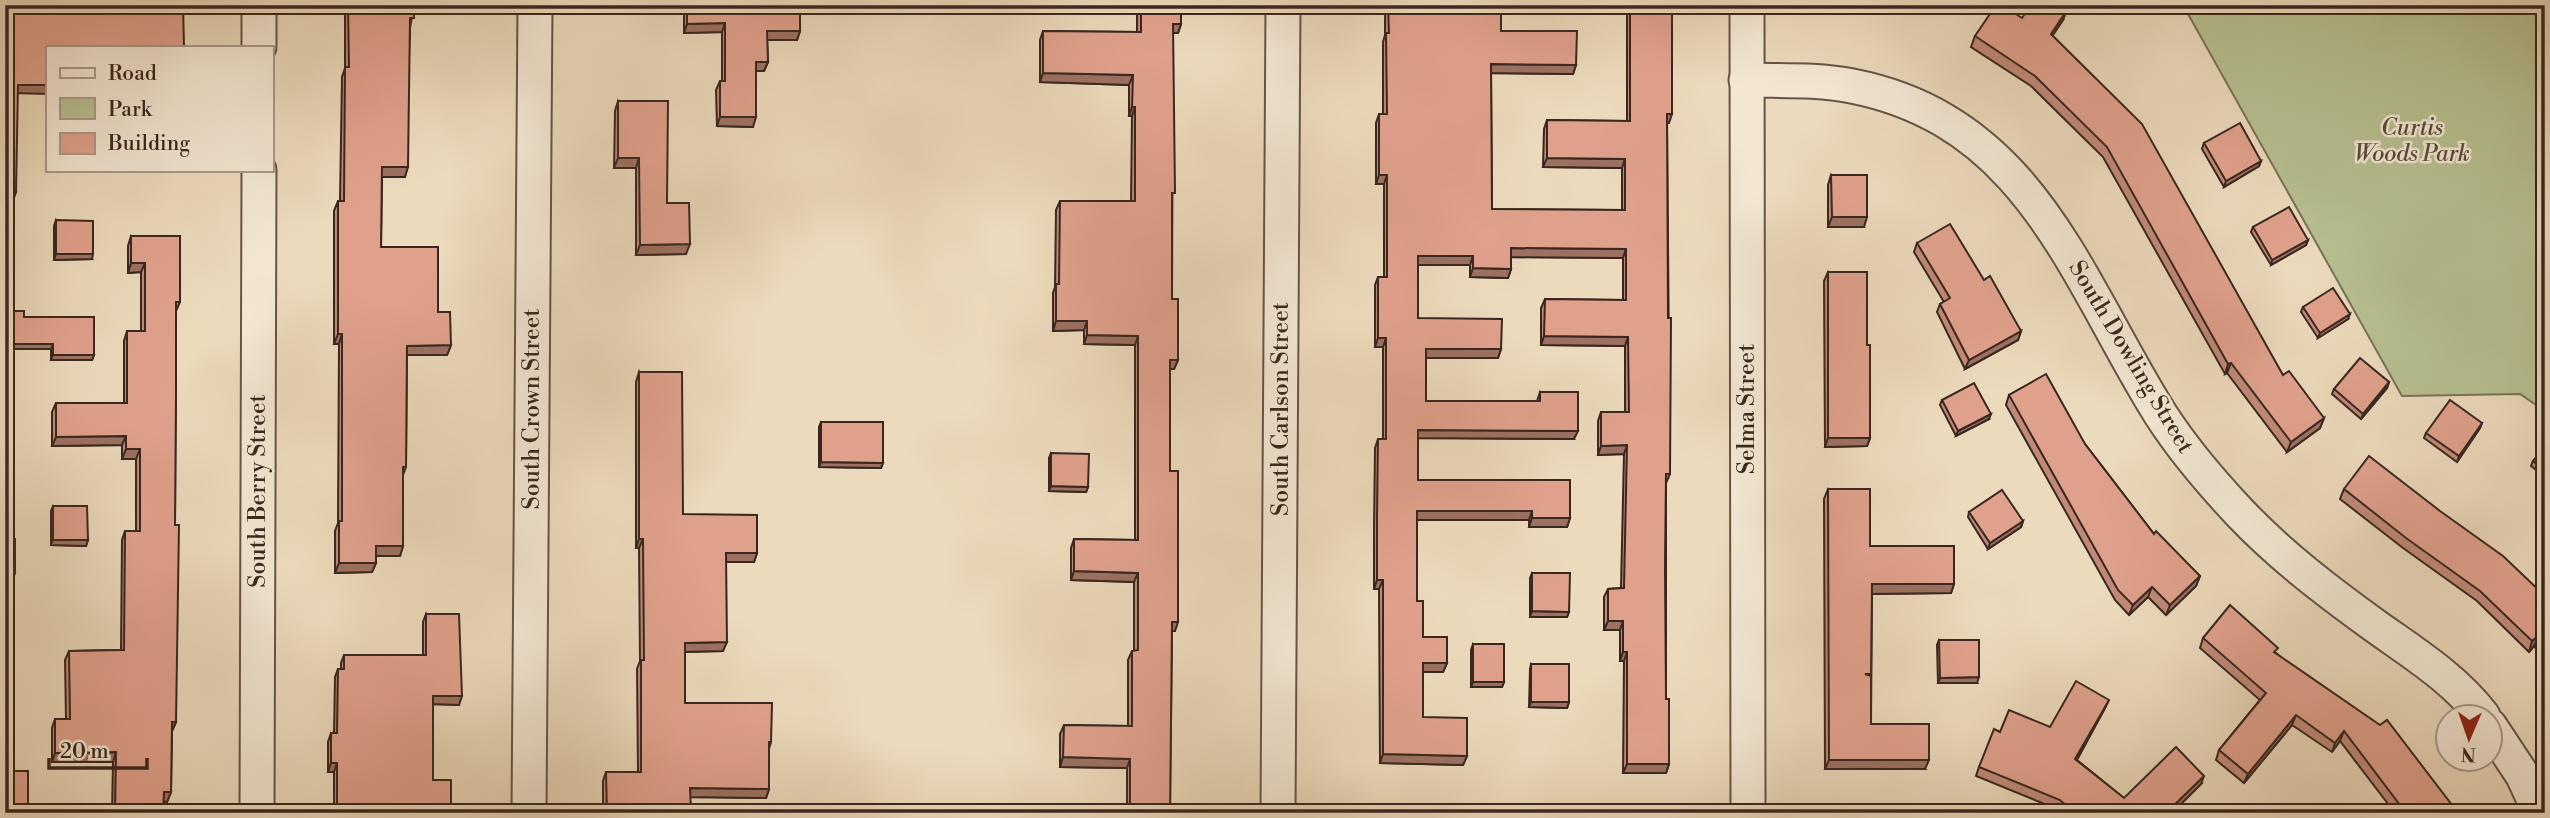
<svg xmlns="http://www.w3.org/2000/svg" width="2550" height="818" font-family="'Libre Bodoni',serif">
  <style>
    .green { fill: #b7c091; stroke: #787458; stroke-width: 2 }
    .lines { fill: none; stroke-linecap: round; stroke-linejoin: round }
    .minor-casing { stroke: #665446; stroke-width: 37 }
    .minor { stroke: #f3e7d3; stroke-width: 33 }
    .wall { fill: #c18a78; stroke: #39271f; stroke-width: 2 }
    .shaded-wall { fill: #9d7162; stroke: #39271f; stroke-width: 2 }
    .building { fill: #e0a18c; stroke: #39271f; stroke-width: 2 }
    .labels { text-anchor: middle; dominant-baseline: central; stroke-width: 5; stroke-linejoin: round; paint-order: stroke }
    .park-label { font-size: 23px; font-style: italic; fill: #584d3c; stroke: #f3e7d3 }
    .street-label { font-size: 23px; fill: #39271f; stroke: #f3e7d3 }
  </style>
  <rect width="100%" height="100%" fill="#ecdabc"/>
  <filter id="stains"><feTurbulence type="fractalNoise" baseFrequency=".00286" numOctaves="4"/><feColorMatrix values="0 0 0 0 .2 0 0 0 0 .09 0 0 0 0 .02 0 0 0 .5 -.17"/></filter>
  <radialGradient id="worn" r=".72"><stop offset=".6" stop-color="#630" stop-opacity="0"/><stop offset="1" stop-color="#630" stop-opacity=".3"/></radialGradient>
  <path class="green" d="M2183,5h362v406l-25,-17 -118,2z"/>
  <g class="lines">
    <g class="minor-casing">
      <g id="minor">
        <path d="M1747,5l1,808"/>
        <path d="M259,47v-42"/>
        <path d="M1746,80c35,1 71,-1 106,6 173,34 220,182 301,316 24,41 55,77 88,112 40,42 86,77 133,111 39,28 80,53 109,91"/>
        <path d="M2490,726l33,50 17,37"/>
        <path d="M257,813l2,-643"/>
        <path d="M529,813l6,-808"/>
        <path d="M1278,813l5,-808"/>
      </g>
    </g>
    <use href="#minor" class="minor"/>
  </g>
  <g class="wall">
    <path d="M345,5h69l-4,23 -5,149h-23l-1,70 57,65 13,33 -4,10h-40l-1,112 -3,8v71l-3,10h-24v7l-4,9 -37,1v-42l3,-8 1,-179h-5v-133l4,-10h2l2,-124 3,-9z"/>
    <path d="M684,5h116v26l-3,9h-30l1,22 -4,9h-8l-3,56 -36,-1 -1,-36 4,-9h2v-49l-38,1z"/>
    <path d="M1137,5h44v19l-3,9h-5l-1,266 6,61 -4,9h-4v102l5,160h-3l-2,182h-43v-45l-67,-1v-33l4,-9 64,1v-66l4,-9h2v-69l-63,-2v-32l3,-9 61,1v-195l-51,-1v-14l-31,1v-38l2,-6 1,-77 4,-9h71l1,-85h-3v-31l-89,-3v-42l3,-9 94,1z"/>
    <path d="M1385,5h116v26l75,34 -3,9 -82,-1 1,136 130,1v-42l-79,-1 1,-38 3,-9 80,1v-116h45l-3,118h-2l3,351 -4,9v216l3,65 -3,9h-43l1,-112h-4v-31h-16v-33l4,-8 13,-1 3,-134 -26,1v-34l3,-9h24v-66l-84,-1v-37l4,-9 78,1v-42l-112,-1v12l-3,9 -38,-1v-12h-52v53l83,31 -3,9h-72v43h111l3,-9 34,47 -156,-1v42l152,38 -3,9h-38v-7h-112v81l6,36 24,26 -4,9h-20v45l44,39 -4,9 -83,-2 -1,-174h-5v-62l1,-79 3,-9h5v-92h-8v-62l3,-8h6v-93h-8v-61l3,-9h4v-72l2,-7z"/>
    <path d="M2022,18l41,2 -11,16 231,339 41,43 -4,10 -33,24 -60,-79 -2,1 -122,-217 -72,-71 -60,-39 4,-11z"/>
    <path d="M618,101l49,102 19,51 -50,1v-87h-22l1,-57z"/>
    <path d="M2204,143l57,18 -2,5 -35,21 -22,-38z"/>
    <path d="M1831,175l33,52h-36v-42z"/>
    <path d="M56,220l36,39 -38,1v-34z"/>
    <path d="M2253,227l55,13 -2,5 -35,20 -20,-33z"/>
    <path d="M131,236l49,66 -4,9 -1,214 1,197 -4,9 -1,61 -4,10 -3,-1 -1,12h-51l1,-51h-61v-34l3,-9h11l-1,-59 4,-9 52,-1 1,-110 3,-9h11v-72h-14v-14l-70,1v-34l4,-9h68v-62l3,-10h14v-59l-13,1v-27z"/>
    <path d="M1917,243l67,37 37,51 -3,9 -53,29 -28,-57 3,-8 4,-2 -30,-50z"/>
    <path d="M1828,272l39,73 3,93 -3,8 -42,1 -1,-166z"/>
    <path d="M2303,307l45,12 -30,19 -17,-26z"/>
    <path d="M5,311l19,6 70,38 -2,5h-41v-11h-46z"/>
    <path d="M639,372l44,142 74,39 -3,9h-28l-3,89 -38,1v51l86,39 -2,7v40l-3,9 -76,-1 1,16h-88v-32l3,-9h32l-1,-103 3,-8 -1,-113h-3v-166z"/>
    <path d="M2389,382l-2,6 -26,31 -29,-25 2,-5z"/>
    <path d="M2009,395l76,49 69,90 46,42 -4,10 -30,29 -18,-18 -19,18 -14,-15 -109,-195z"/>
    <path d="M1942,400l47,19 -33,17 -16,-31z"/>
    <path d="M821,422l62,41 -2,5 -62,-1v-40z"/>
    <path d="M2482,423l-2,5 -23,34 -33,-24 2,-5z"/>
    <path d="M2545,447v30l-14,-11 2,-5z"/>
    <path d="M1051,453l37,34 -2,5 -37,-1v-33z"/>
    <path d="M1828,489l42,57 84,38 -3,9 -79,1 -1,130 54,45h-100l-1,-270z"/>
    <path d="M2344,489l201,107v65l-11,-15 -5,6 -52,-51 -74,-53 -63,-49z"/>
    <path d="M53,506l35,34 -2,6 -35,-1v-34z"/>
    <path d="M1969,512l54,9 -2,6 -33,22 -20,-32z"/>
    <path d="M1532,573l37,39 -2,5h-37v-39z"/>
    <path d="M426,614l33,91 -26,-1v76l18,33h-117v-41h-6v-30l3,-9h3l1,-56 3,-8h3v-6l3,-8h79v-33z"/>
    <path d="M2203,638l73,15 178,160h-59l-55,-72 -8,11 -40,-27 -48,58 -28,-23 3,-10 41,-50 -60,-52z"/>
    <path d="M1939,640l38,43h-39l-1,-38z"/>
    <path d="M1473,644l31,38 -2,5h-31v-37z"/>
    <path d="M1531,664l38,38 -2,6 -38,-1 1,-38z"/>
    <path d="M2105,708l-28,52 47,38 77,-14 -29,29h-111l-4,-4 -81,-33 3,-9 71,-40z"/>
  </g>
  <g class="shaded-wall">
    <path d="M2067,10l-4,10 -16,24 4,-10z"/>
    <path d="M725,23l-3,9 -38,1 3,-9z"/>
    <path d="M1173,24h8l-3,9h-9z"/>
    <path d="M767,31h33l-3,9h-33z"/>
    <path d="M756,62h12l-4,9h-12z"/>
    <path d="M1491,64l85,1 -3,9 -85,-1z"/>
    <path d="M1043,73l90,2 -4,10 -89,-3z"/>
    <path d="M18,85h29v9l-32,-1z"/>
    <path d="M1132,107h3l-3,9h-3z"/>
    <path d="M1667,114h5l-3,9h-5z"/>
    <path d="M720,117h36l-3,10 -36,-1z"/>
    <path d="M618,158h21l-3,10h-22z"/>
    <path d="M1547,158l78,1 -3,9 -79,-1z"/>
    <path d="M2261,161l-2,5 -35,21 2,-6z"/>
    <path d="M382,167h26l-3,10h-27z"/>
    <path d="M1379,175h8l-3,9h-8z"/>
    <path d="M5,192h11l-3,9h-8z"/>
    <path d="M1832,217h35l-3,10h-36z"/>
    <path d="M2308,240l-2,5 -35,20 1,-5z"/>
    <path d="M690,244l-4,10 -50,1 4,-10z"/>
    <path d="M1511,248l115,1 -3,9 -115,-1z"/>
    <path d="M56,254h37l-1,5 -38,1z"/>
    <path d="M1418,256h55l-3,9h-55z"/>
    <path d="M131,263h14l-4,9 -13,1z"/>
    <path d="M1473,268l38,1 -3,9 -38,-1z"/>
    <path d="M2350,314l-2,5 -30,19 2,-5z"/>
    <path d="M1056,321h31l-3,9 -31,1z"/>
    <path d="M2021,331l-3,9 -53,29 4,-9z"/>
    <path d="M338,334h4l-3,10h-5z"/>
    <path d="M1087,335l51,1 -3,9 -51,-1z"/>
    <path d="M1544,336l84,1 -3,9 -84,-1z"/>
    <path d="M1378,338h8l-3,9h-8z"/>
    <path d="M5,344h48l-2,5h-46z"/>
    <path d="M451,345l-4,10h-44l4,-9z"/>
    <path d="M1426,349h75l-3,9h-76z"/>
    <path d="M53,355h41l-2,5h-41z"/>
    <path d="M1170,360h8l-4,9h-7z"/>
    <path d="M2231,363l-4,10 -2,1 3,-10z"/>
    <path d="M2389,382l-2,6 -26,31 2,-5z"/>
    <path d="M1991,414l-2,5 -33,17 2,-5z"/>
    <path d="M2324,418l-4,10 -33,24 4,-10z"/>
    <path d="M2482,423l-2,5 -23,34 2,-6z"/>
    <path d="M1418,430l160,1 -4,8 -159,-1z"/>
    <path d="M126,436l-4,9 -70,1 4,-9z"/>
    <path d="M1828,438h42l-3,8 -42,1z"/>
    <path d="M1627,445l-3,9 -26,1 3,-9z"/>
    <path d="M126,449h14l-4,10h-14z"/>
    <path d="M821,462l62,1 -2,5 -62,-1z"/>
    <path d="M1051,486l37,1 -2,5 -37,-1z"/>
    <path d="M1417,511h115l-3,9h-115z"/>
    <path d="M1532,518h38l-3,9h-38z"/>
    <path d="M2023,521l-2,6 -33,22 2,-6z"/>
    <path d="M639,539h4l-4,9h-3z"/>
    <path d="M53,540h35l-2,6 -35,-1z"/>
    <path d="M376,546h27l-3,10h-28z"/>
    <path d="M726,553h31l-3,9h-32z"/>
    <path d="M339,563h37l-4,9 -37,1z"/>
    <path d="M1074,571l64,2 -4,9 -63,-2z"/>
    <path d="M5,573h10l-2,6 -8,-1z"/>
    <path d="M2200,576l-4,10 -30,29 4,-10z"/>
    <path d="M1377,580h6l-4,9h-5z"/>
    <path d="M1872,584h82l-3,9 -83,1z"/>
    <path d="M2152,587l-4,10 -19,18 4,-10z"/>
    <path d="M1532,611l37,1 -2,5h-37z"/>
    <path d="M1608,621h15l-3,9h-16z"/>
    <path d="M1172,622h6l-3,9h-7z"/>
    <path d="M2538,636l-4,10 -5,6 3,-11z"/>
    <path d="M727,642l-4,9 -42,1 4,-9z"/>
    <path d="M1623,652h4l-3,9h-4z"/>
    <path d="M1423,663h24l-4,9h-23z"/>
    <path d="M1979,677l-2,6h-39l2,-5z"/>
    <path d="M1473,682h31l-2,5h-31z"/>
    <path d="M433,696h29l-3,9 -29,-1z"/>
    <path d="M2109,700l-4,8 -33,60 3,-9z"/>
    <path d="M1531,702h38l-2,6 -38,-1z"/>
    <path d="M2296,715l-4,10 -48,58 4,-9z"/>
    <path d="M172,722h4l-4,9h-4z"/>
    <path d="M2344,731l-4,10 -8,11 3,-9z"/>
    <path d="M116,752l-3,10h-61l3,-9z"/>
    <path d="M1383,754l84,2 -4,9 -83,-2z"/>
    <path d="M1063,757l67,2 -3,9 -67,-1z"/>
    <path d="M1829,760h100l-4,9h-100z"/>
    <path d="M331,763h6l-3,9h-6z"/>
    <path d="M1627,764h42l-3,9h-43z"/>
    <path d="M2204,776l-3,8 -29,29h-6z"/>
    <path d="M690,788l79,1 -3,9 -79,-1z"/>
    <path d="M164,792h7l-4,10 -7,-1z"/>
  </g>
  <g class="building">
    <path d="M5,5h178l1,42h-137v38h-29l-2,107h-11z"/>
    <path d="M348,5h66v13h-4l-2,149h-26l-1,80h57v65h12l1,33 -44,1 -1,121h-3v79h-27v17h-37v-42h3v-187h-4v-133h6l1,-134h4z"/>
    <path d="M687,5h113v26h-33l1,31h-12v55h-36v-36h5v-58l-38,1z"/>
    <path d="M1141,5h40v19h-8l2,169h-3v106h6v61h-8v111h8v151h-6l-2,191h-40v-54l-67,-2 1,-32 68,1v-75l6,-1v-77l-64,-2v-32l64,1v-204l-51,-1v-14h-31v-37h3l1,-83h75v-94h-3l1,-32 -90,-2v-42l98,1z"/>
    <path d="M1388,5h113v26h76l-1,34 -85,-1 1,145 133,1v-51l-78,-1v-38l83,1v-116h42v109h-5l1,204h3l-1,156h-4l-1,93 1,132h3v65h-42v-112h-4v-31h-15v-32l16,-1 3,-143 -26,1v-34h28l-1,-75 -84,-1 1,-37 81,1v-51l-115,-1v21l-38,-1v-12h-55v62l84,1 -1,30h-75v52h114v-9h38v39l-160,-1v50h152v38h-38v-7h-115v90h6v36h24v26h-24v54l44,1v38l-84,-2v-174h-6v-62l1,-79h8v-101h-8v-61h9v-102h-8v-61h8l-1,-81h3z"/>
    <path d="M1996,5h6l20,13 9,-13h28l8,5 -16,24 91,90 141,251 6,-4 35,47 -33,24 -60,-79 -3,1 -121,-217 -72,-71 -60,-40z"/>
    <path d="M618,101h50l-1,102h22l1,41 -50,1 -1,-87h-21z"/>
    <path d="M2240,123l21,38 -35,20 -22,-38z"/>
    <path d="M1831,175h36v42h-35z"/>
    <path d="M2289,207l19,33 -36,20 -19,-33z"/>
    <path d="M56,220l37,1v33h-37z"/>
    <path d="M1950,224l34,56 6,-4 31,55 -52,29 -29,-56 10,-6 -33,-55z"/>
    <path d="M131,236h49v66h-4v95l-1,128h4l-3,197h-4l-1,70h-7l-1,21h-48l1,-61 -61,1v-34h15l-1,-68 55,-1 1,-119h15v-82h-14v-13l-70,1v-34h71v-72h18v-68h-14z"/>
    <path d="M1828,272h39v73h3v93h-42z"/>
    <path d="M2333,288l17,26 -30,19 -17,-26z"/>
    <path d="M5,311h19v6h70v38h-41v-11h-48z"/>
    <path d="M2360,358l29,24 -26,32 -29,-25z"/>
    <path d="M639,372h43l1,142 74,1v38h-31l1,89 -42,1v60h87l-1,39h-2v47l-79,-1 1,25h-84l-1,-41h35v-112h3l-1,-121h-4z"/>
    <path d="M2046,374l39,70 69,90 2,-3 44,45 -30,29 -18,-18 -19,18 -15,-15 -109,-195z"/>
    <path d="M1974,383l17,31 -33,17 -16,-31z"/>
    <path d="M2450,400l32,23 -23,33 -33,-23z"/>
    <path d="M821,422h62v41l-62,-1z"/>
    <path d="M2545,447v23l-12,-9z"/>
    <path d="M1051,453l38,1 -1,33 -37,-1z"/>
    <path d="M2369,456l71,55 63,45 42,40v49l-7,-9 -6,5 -52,-50 -74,-53 -62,-49z"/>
    <path d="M1828,489h42v57h84v38h-82l-1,90h-6l6,2v48h58v36h-100z"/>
    <path d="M2002,490l21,31 -33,22 -21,-31z"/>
    <path d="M53,506h34l1,34h-35z"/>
    <rect x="5" y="539" width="10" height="34"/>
    <path d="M1532,573h38l-1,39 -37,-1z"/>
    <path d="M2230,605l48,43 -4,4 106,73 7,-5 65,85 2,8h-48l-62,-82 -9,12 -39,-28 -48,59 -29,-24 47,-57 -63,-55z"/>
    <path d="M426,614h33l3,82h-29v84h18v33h-114v-50h-6v-30h6l1,-64h6v-14h82z"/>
    <path d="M1939,640h40v37l-39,1z"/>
    <rect x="1473" y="644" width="31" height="38"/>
    <rect x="1531" y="664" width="38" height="38"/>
    <path d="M2076,681l33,19 -34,59 49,39 52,-51 28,29 -38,37h-91l-15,-13 -81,-33 15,-38 6,3 9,-22 41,17z"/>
    <rect x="5" y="771" width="23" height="42"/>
  </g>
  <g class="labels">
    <g class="park-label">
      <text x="2412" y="128">Curtis<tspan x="2412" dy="26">Woods Park</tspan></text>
    </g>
    <g class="street-label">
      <text transform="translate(2131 357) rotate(59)">South Dowling Street</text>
      <text transform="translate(532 409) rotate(-90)">South Crown Street</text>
      <text transform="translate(1281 409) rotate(-90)">South Carlson Street</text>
      <text transform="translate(1747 409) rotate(-90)">Selma Street</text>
      <text transform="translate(258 491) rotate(-90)">South Berry Street</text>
    </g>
  </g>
  <rect width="2550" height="818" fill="none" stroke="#ecdabc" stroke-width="28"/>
  <rect x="7" y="7" width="2536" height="804" fill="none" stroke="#39271f" stroke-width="3.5"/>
  <rect x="14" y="14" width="2522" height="790" fill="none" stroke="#39271f" stroke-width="2"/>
  <rect x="46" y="46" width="228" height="126" fill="#f3e7d3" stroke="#a99a8b" stroke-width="2"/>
  <rect x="60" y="68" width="35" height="10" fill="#f3e7d3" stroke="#a99a8b" stroke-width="2"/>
  <text x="108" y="80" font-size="21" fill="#39271f">Road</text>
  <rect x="60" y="98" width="35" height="21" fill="#b7c091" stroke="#a99a8b" stroke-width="2"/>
  <text x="108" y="116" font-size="21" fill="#39271f">Park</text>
  <rect x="60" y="133" width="35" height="21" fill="#e0a18c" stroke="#a99a8b" stroke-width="2"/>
  <text x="108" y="150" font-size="21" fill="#39271f">Building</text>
  <g transform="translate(2469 738) rotate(182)"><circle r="33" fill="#f3e7d3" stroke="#a99a8b" stroke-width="2"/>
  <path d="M0-5L12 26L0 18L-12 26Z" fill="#8f2418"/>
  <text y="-10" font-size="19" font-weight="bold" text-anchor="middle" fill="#39271f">N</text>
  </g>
  <path d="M49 758v10h98v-10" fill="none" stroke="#39271f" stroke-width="3.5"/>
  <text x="60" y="758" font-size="21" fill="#39271f" stroke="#f3e7d3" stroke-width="5" paint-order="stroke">20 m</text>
  <rect width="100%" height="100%" filter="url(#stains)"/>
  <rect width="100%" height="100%" fill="url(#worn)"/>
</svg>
